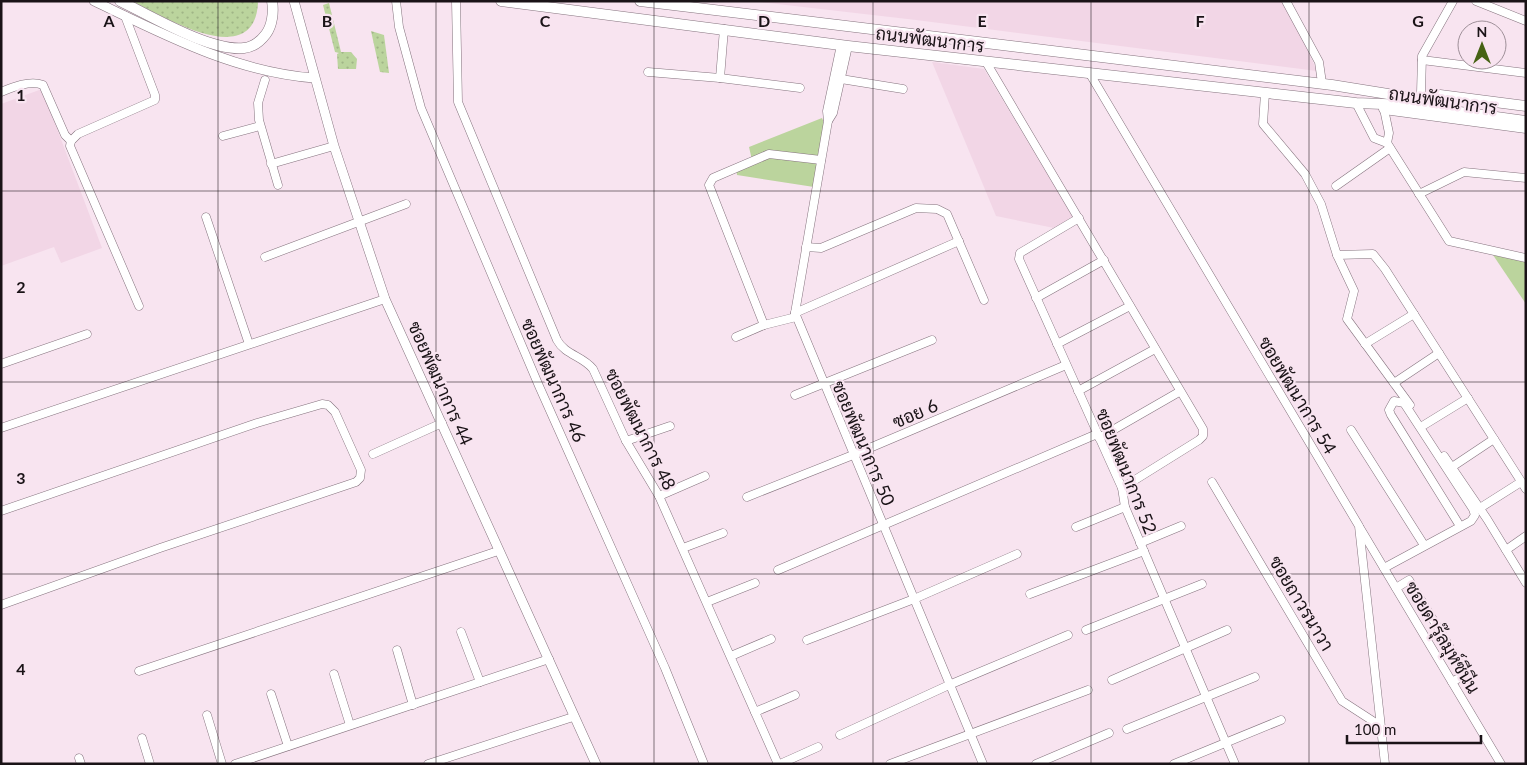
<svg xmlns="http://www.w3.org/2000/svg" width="1527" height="765" font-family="Lato,Sarabun,sans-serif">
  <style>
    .built { fill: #f2d6e6 }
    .grass { fill: url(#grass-dots) }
    .green { fill: #bbd49d }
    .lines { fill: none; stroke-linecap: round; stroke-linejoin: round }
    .minor-casing { stroke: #85737e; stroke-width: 9 }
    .tertiary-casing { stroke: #85737e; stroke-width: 10 }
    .secondary-casing { stroke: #85737e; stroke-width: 11 }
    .minor { stroke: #fff; stroke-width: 8 }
    .tertiary { stroke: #fff; stroke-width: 9 }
    .secondary { stroke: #fff; stroke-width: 10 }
    .grid { fill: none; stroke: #1a1317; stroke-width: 1; stroke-opacity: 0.55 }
    .labels { text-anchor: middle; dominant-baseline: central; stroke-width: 4.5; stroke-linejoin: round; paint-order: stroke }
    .street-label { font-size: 18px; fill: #1a1317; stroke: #f8e4f0 }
    .grid-label { font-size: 16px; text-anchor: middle; font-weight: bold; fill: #1a1317; stroke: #f8e4f0; stroke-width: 4.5; stroke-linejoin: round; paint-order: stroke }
  </style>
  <defs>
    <pattern id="grass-dots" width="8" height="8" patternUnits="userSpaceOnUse" patternTransform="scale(1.25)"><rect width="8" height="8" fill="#bbd49d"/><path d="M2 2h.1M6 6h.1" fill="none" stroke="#a0b586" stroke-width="1.8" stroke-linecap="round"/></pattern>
  </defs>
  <rect width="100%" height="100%" fill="#f8e4f0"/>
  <g class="built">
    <path d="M751,1h534l32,70 -401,-51z"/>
    <path d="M932,62l52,7 89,148 -19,11 -58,-12z"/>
    <path d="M42,89l60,159 -41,15 -7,-16 -53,19v-162z"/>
  </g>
  <g class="grass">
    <path d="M132,1h125l1,2c-4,69 -94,14 -126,-2z"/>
    <path d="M329,3l12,49h10l6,7 -1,10h-18l-1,-15 2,-1 -4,-1 -12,-47z"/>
    <path d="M371,31l13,4 5,38 -9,-1z"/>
  </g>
  <g class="green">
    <path d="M822,118l3,7 -11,62 -77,-12 -1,-7 16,-8 -3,-13z"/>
    <path d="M1493,255l33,7v42z"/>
  </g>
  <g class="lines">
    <g class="minor-casing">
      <g id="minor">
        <path d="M396,1l3,26 22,81 118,278 126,282 39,96"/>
        <path d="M456,1l2,101 99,238c8,15 26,16 36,29l33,72 33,55 119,268"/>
        <path d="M1286,1l33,61 3,21"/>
        <path d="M1476,1l50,20"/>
        <path d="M125,16l30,79v5l-77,34 -7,7 -1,5 69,160"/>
        <path d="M841,45l-14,66 1,10 -33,192 188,451"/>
        <path d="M1422,60l104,13"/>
        <path d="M986,62l217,367v7l-4,4 -77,48"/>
        <path d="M648,72l72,6 80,10"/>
        <path d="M1090,74l269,452 26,238"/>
        <path d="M720,78l4,-49"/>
        <path d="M841,79l62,10"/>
        <path d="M265,80l-7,23 1,17 19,65"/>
        <path d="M1,92c12,-5 29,-12 42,-7l22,50 6,6"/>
        <path d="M1265,93l-2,31 42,50 16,30 16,51 36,-1 12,15 141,220"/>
        <path d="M1421,93l1,-37 31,-55"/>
        <path d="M1356,103l18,35 13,5 62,98 77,17"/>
        <path d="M1384,109l5,24 -2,10"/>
        <path d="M828,121l5,-8 15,-67"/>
        <path d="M223,136l37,-10"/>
        <path d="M271,164l63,-18"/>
        <path d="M1336,186l54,-38"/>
        <path d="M1419,194l45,-22 62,6"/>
        <path d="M206,217l43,127"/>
        <path d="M1079,218l-59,35 -1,6 103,229 3,19 110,257"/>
        <path d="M806,247l15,1 95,-40 21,1 10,5 37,86"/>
        <path d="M1337,255l17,36 -7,28 63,86"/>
        <path d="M265,257l141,-53"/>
        <path d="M1036,298l68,-38"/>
        <path d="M795,313l164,-72"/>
        <path d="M764,325l-55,-140 4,-7 56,-24 52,6"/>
        <path d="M736,337l28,-12 32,-8"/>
        <path d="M1057,344l73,-38"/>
        <path d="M1365,344l49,-30"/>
        <path d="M1,364l86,-30"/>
        <path d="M1394,383l45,-30"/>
        <path d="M1078,391l77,-42"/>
        <path d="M795,395l137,-55"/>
        <path d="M1424,425l44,-27"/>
        <path d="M1,428l384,-129"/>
        <path d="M1351,430l73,115"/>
        <path d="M1099,438l80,-46"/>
        <path d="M626,441l44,-15"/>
        <path d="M373,454l69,-31"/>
        <path d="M1444,456l43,63 39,64"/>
        <path d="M1452,467l42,-28"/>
        <path d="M1212,482l130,219 37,24"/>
        <path d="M659,496l46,-20"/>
        <path d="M747,497l106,-42 213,-90"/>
        <path d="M1480,508l41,-26"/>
        <path d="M1,511l256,-88 65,-19 6,1 7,7 26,58 -1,8 -4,4 -196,66 -159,57"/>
        <path d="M1076,527l49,-20"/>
        <path d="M1360,528l141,236"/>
        <path d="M1140,543l41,-17"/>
        <path d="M683,548l40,-15"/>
        <path d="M1506,550l20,-14"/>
        <path d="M1384,568l87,-47 4,-6 -2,-6 -69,-106 -10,-2 -5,9 2,5 69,111"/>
        <path d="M778,570l319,-136"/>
        <path d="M1396,588l13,-8 57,94 -14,8"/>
        <path d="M1030,594l114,-43"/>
        <path d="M707,602l48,-19"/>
        <path d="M1086,630l116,-46"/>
        <path d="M461,632l19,50"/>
        <path d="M807,640l107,-41 103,-45"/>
        <path d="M397,650l16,55"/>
        <path d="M731,656l40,-17"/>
        <path d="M139,671l359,-120"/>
        <path d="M334,674l16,51"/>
        <path d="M1112,680l115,-50"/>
        <path d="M271,694l17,52"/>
        <path d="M755,712l40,-17"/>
        <path d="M207,715l15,49"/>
        <path d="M1127,729l128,-52"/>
        <path d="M840,735l109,-50 119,-50"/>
        <path d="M142,738l8,26"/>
        <path d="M79,758l2,6"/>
        <path d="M235,764l314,-105"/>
        <path d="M428,764l145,-47"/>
        <path d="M780,764l38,-17"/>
        <path d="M890,764l198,-74"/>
        <path d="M1036,764l73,-31"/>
        <path d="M1174,764l107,-44"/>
      </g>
    </g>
    <g class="tertiary-casing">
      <g id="tertiary">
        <path d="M94,1c71,34 141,71 220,77"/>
        <path d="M294,1l40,145 51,153 211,465"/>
      </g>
    </g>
    <g class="secondary-casing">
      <g id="secondary">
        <path d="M120,1c31,15 91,51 124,47 10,-1 16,-6 22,-14 6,-8 8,-22 6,-33"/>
        <path d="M501,1l347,45 508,57 53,2 117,16"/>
        <path d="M640,1l692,84 118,19"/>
        <path d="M1440,95l86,11"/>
        <path d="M1384,109l142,19"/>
      </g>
    </g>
    <use href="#minor" class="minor"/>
    <use href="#tertiary" class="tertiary"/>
    <use href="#secondary" class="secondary"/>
  </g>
  <path class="grid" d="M218,1v763M436,1v763M654,1v763M873,1v763M1091,1v763M1309,1v763M1,191h1525M1,382h1525M1,574h1525"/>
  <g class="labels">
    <g class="street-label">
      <text transform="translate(930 39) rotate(7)">ถนนพัฒนาการ</text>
      <text transform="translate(1443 100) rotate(8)">ถนนพัฒนาการ</text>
      <text transform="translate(554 380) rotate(66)">ซอยพัฒนาการ 46</text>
      <text transform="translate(441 383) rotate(66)">ซอยพัฒนาการ 44</text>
      <text transform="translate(1298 395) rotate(59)">ซอยพัฒนาการ 54</text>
      <text transform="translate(915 413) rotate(-23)">ซอย 6</text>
      <text transform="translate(641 429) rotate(63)">ซอยพัฒนาการ 48</text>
      <text transform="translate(864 443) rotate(67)">ซอยพัฒนาการ 50</text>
      <text transform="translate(1127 471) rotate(68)">ซอยพัฒนาการ 52</text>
      <text transform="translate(1302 603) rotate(59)">ซอยถาวรนาวา</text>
      <text transform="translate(1443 637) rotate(59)">ซอยดารุ๊ลมุห์ซีนีน</text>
    </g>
  </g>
  <g class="grid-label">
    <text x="109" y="27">A</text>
    <text x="327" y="27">B</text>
    <text x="545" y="27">C</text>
    <text x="764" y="27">D</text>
    <text x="982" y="27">E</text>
    <text x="1200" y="27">F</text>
    <text x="1418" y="27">G</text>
    <text x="21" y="101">1</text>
    <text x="21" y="293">2</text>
    <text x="21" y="484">3</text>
    <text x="21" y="675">4</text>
  </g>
  <rect width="1527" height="765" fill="none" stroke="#1a1317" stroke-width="5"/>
  <g transform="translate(1482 45)"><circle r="24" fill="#f8e4f0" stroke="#9f9099"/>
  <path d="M0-4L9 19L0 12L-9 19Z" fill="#466214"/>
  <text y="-8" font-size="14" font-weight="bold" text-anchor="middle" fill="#1a1317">N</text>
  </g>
  <path d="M1347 735v8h134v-8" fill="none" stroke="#1a1317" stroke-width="2.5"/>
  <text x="1354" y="735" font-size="15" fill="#1a1317" stroke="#f8e4f0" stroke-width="4" paint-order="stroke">100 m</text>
</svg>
